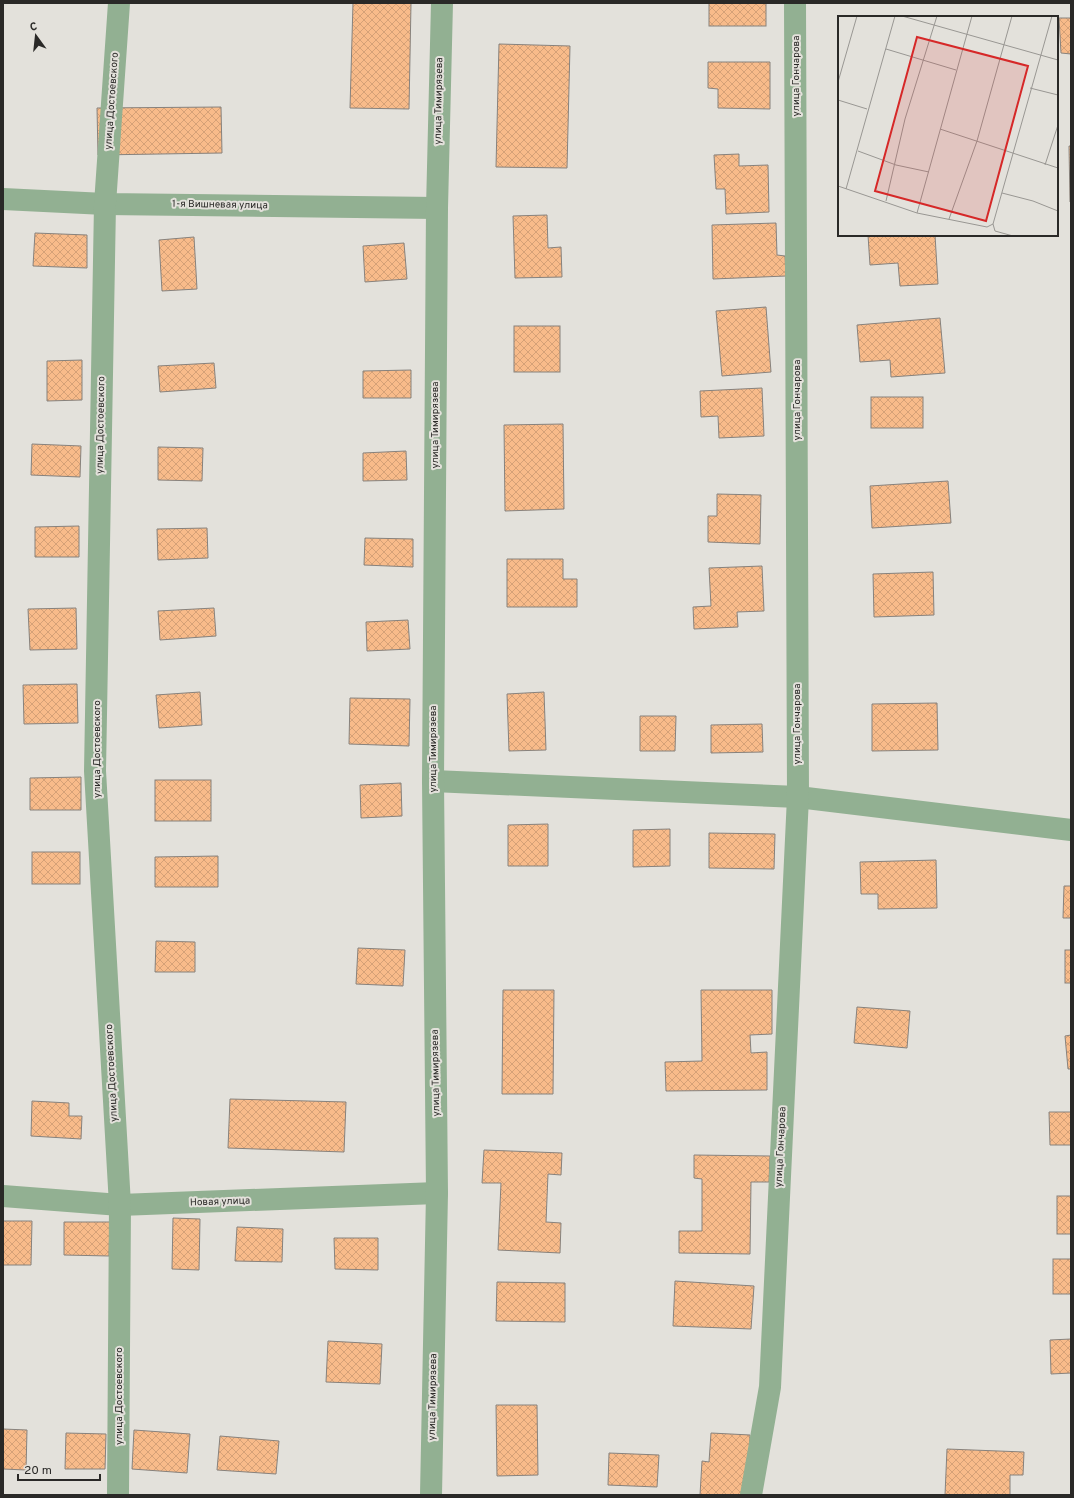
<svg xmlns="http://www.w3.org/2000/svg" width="1074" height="1498" font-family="Overpass,sans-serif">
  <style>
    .building { fill: url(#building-cross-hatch); stroke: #87827d }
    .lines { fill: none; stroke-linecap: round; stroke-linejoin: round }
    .minor { stroke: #92b092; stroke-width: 22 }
    .labels { text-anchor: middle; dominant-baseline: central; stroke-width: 4; stroke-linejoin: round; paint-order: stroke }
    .street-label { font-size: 10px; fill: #2a2927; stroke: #e3e1db }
    .inset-road { fill: none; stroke: #999793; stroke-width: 1 }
    .view { fill: #d62828; fill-opacity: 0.15; stroke: #d62828; stroke-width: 2 }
    .inset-edge { fill: none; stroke: #2a2927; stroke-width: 2 }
  </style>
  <defs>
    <pattern id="building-cross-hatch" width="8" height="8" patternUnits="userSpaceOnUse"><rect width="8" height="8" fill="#f8bb8a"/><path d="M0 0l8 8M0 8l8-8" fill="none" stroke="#d5a177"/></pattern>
  </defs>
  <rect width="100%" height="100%" fill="#e3e1db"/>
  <g class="building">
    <path d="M353,3h58l-2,106 -59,-1z"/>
    <rect x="709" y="3" width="57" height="23"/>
    <path d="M1059,18h12v36l-10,-1z"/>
    <path d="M499,44l71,2 -3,122 -71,-1z"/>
    <path d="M708,62h62v47l-52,-1v-19l-10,-1z"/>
    <path d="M221,107l1,46 -124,2 -1,-47z"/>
    <path d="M1069,146h2v56h-1z"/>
    <path d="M739,154v12l29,-1 1,47 -43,2 -1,-25h-9l-2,-34z"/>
    <path d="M547,215l1,33 13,-1 1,30 -47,1 -2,-62z"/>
    <path d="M776,223l1,32 8,1 1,20 -73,3 -1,-54z"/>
    <path d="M35,233l52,2v33l-54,-2z"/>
    <path d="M868,235h67l3,49 -38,2 -2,-23 -28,2z"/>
    <path d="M194,237l3,52 -35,2 -3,-51z"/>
    <path d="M404,243l3,36 -42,3 -2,-36z"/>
    <path d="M766,307l5,65 -49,4 -6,-65z"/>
    <path d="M940,318l5,55 -54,4 -1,-17 -30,2 -3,-37z"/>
    <rect x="514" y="326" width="46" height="46"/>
    <path d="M82,360v40l-35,1v-40z"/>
    <path d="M214,363l2,25 -56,4 -2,-26z"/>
    <path d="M411,370v28h-48v-27z"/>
    <path d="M762,388l2,48 -45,2 -1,-22 -17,1 -1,-26z"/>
    <rect x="871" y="397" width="52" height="31"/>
    <path d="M563,424l1,85 -59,2 -1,-86z"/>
    <path d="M32,444l49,2 -1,31 -49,-2z"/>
    <path d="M158,447l45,1 -1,33 -44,-1z"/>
    <path d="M406,451l1,29 -44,1v-28z"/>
    <path d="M948,481l3,42 -79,5 -2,-42z"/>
    <path d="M717,494l44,1 -1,49 -52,-2v-26h9z"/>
    <path d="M79,526v31h-44v-30z"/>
    <path d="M207,528l1,30 -50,2 -1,-31z"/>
    <path d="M365,538l48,1v28l-49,-2z"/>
    <path d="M507,559h56v20h14v28h-70z"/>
    <path d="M762,566l2,45 -27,1 1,15 -44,2 -1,-22 18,-1 -2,-38z"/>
    <path d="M933,572l1,43 -60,2 -1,-43z"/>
    <path d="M76,608l1,41 -47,1 -2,-41z"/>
    <path d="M214,608l2,28 -56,4 -2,-29z"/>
    <path d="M408,620l2,29 -43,2 -1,-29z"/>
    <path d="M77,684l1,39 -54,1 -1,-39z"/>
    <path d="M200,692l2,33 -43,3 -3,-33z"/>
    <path d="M544,692l2,58 -37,1 -2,-57z"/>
    <path d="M350,698l60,1 -1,47 -60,-2z"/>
    <path d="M937,703l1,47 -66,1v-47z"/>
    <path d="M640,716h36l-1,35h-35z"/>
    <path d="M762,724l1,28 -52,1v-28z"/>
    <path d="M81,777v33h-51v-32z"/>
    <rect x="155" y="780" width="56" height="41"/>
    <path d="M401,783l1,33 -41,2 -1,-33z"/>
    <path d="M548,824v42h-40v-41z"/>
    <path d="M670,829v37l-37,1v-37z"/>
    <path d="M709,833l66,1 -1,35 -65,-1z"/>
    <rect x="32" y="852" width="48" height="32"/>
    <path d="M218,856v31h-63v-30z"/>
    <path d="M936,860l1,48 -59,1v-15h-17l-1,-32z"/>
    <path d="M1064,886h7v32h-8z"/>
    <path d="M156,941l39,1v30h-40z"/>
    <path d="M358,948l47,2 -2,36 -47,-2z"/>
    <rect x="1065" y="950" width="6" height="33"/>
    <path d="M503,990h51l-1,104h-51z"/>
    <path d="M701,990h71v44l-22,1 1,18 16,-1v38l-101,1 -1,-29 37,-1z"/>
    <path d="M857,1007l53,4 -3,37 -53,-5z"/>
    <path d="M1071,1035v34h-3l-3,-33z"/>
    <path d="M230,1099l116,3 -2,50 -116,-4z"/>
    <path d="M32,1101l37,2v13h13l-1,23 -50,-3z"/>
    <path d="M1049,1112h22v33h-21z"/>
    <path d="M484,1150l78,3 -1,22 -13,-1 -2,48 15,1 -1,30 -62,-3 3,-67h-19z"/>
    <path d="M694,1155l76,1 -1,26h-18l-1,72 -71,-1v-22h23v-52l-8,-1z"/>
    <rect x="1057" y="1196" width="14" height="38"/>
    <path d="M173,1218l27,1 -1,51 -27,-1z"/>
    <path d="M3,1221h29l-1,44h-28z"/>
    <path d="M64,1222h46l-1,34 -45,-1z"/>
    <path d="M237,1227l46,2 -1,33 -47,-1z"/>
    <path d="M334,1238h44v32l-43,-1z"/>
    <rect x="1053" y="1259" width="18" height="35"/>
    <path d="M675,1281l79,5 -3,43 -78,-3z"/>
    <path d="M497,1282l68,1v39l-69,-1z"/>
    <path d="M1071,1339v34l-20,1 -1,-34z"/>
    <path d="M328,1341l54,3 -2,40 -54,-2z"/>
    <path d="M496,1405h41l1,70 -41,1z"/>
    <path d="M3,1429l24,1 -1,40 -23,-1z"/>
    <path d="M134,1430l56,4 -3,39 -55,-4z"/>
    <path d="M66,1433l40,1 -1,35h-40z"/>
    <path d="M711,1433l39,2 -2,60h-48l2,-34 7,1z"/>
    <path d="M220,1436l59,5 -3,33 -59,-4z"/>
    <path d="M947,1449l77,3 -1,23h-13v20h-65z"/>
    <path d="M609,1453l50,2 -2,32 -49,-2z"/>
  </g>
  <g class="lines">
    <g class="minor">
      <path d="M3,199l102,5 332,4"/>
      <path d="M433,781l365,16 273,33"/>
      <path d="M3,1196l117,9 317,-12"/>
      <path d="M118,1495l2,-290 -25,-434 10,-567 14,-201"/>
      <path d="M431,1495l6,-302 -4,-412 4,-573 5,-205"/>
      <path d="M751,1495l19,-108 28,-590 -3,-794"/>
    </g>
  </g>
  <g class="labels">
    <g class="street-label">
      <text transform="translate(796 76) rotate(-90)">улица Гончарова</text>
      <text transform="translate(112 101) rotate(-86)">улица Достоевского</text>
      <text transform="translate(439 101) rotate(-89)">улица Тимирязева</text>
      <text transform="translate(220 205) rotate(1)">1-я Вишневая улица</text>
      <text transform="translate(797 400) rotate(-90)">улица Гончарова</text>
      <text transform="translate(101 425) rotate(-89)">улица Достоевского</text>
      <text transform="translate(435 425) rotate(-90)">улица Тимирязева</text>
      <text transform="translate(797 724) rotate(-90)">улица Гончарова</text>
      <text transform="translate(97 749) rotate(-90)">улица Достоевского</text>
      <text transform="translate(433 749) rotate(-90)">улица Тимирязева</text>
      <text transform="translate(112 1073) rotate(-93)">улица Достоевского</text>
      <text transform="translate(436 1073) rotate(-91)">улица Тимирязева</text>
      <text transform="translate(781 1147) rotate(-87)">улица Гончарова</text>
      <text transform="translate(220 1202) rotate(-2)">Новая улица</text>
      <text transform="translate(119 1396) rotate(-90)">улица Достоевского</text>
      <text transform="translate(433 1397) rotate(-89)">улица Тимирязева</text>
    </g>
  </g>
  <g transform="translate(838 16)">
    <rect width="220" height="220" fill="#e3e1db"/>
    <path class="inset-road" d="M64,0l156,44M48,33l70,21M0,66l19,-66M192,72l28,7M0,84l29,9M102,113l118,39M20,135l38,14 33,7M207,149l13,-40M0,170l79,27 70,14 6,-3 2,7 18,5M8,173l49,-173M164,177l31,8 25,10M48,185l19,-82 32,-103M79,197l55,-197M111,203l28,-78 35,-125M155,208l59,-208"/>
    <path class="view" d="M79,21l111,29 -42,155 -111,-30z"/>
    <rect width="220" height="220" class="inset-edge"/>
  </g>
  <rect width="1074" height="1498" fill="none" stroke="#2a2927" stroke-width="8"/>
  <g transform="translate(36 36) rotate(345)" stroke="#e3e1db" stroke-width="3" paint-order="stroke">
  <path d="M0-3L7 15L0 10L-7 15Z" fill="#2a2927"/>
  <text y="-6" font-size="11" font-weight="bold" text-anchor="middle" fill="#2a2927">С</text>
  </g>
  <path d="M18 1474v6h82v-6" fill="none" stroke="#2a2927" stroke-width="2"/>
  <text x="24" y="1474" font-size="12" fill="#2a2927" stroke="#e3e1db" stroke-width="3" paint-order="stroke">20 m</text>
</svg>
